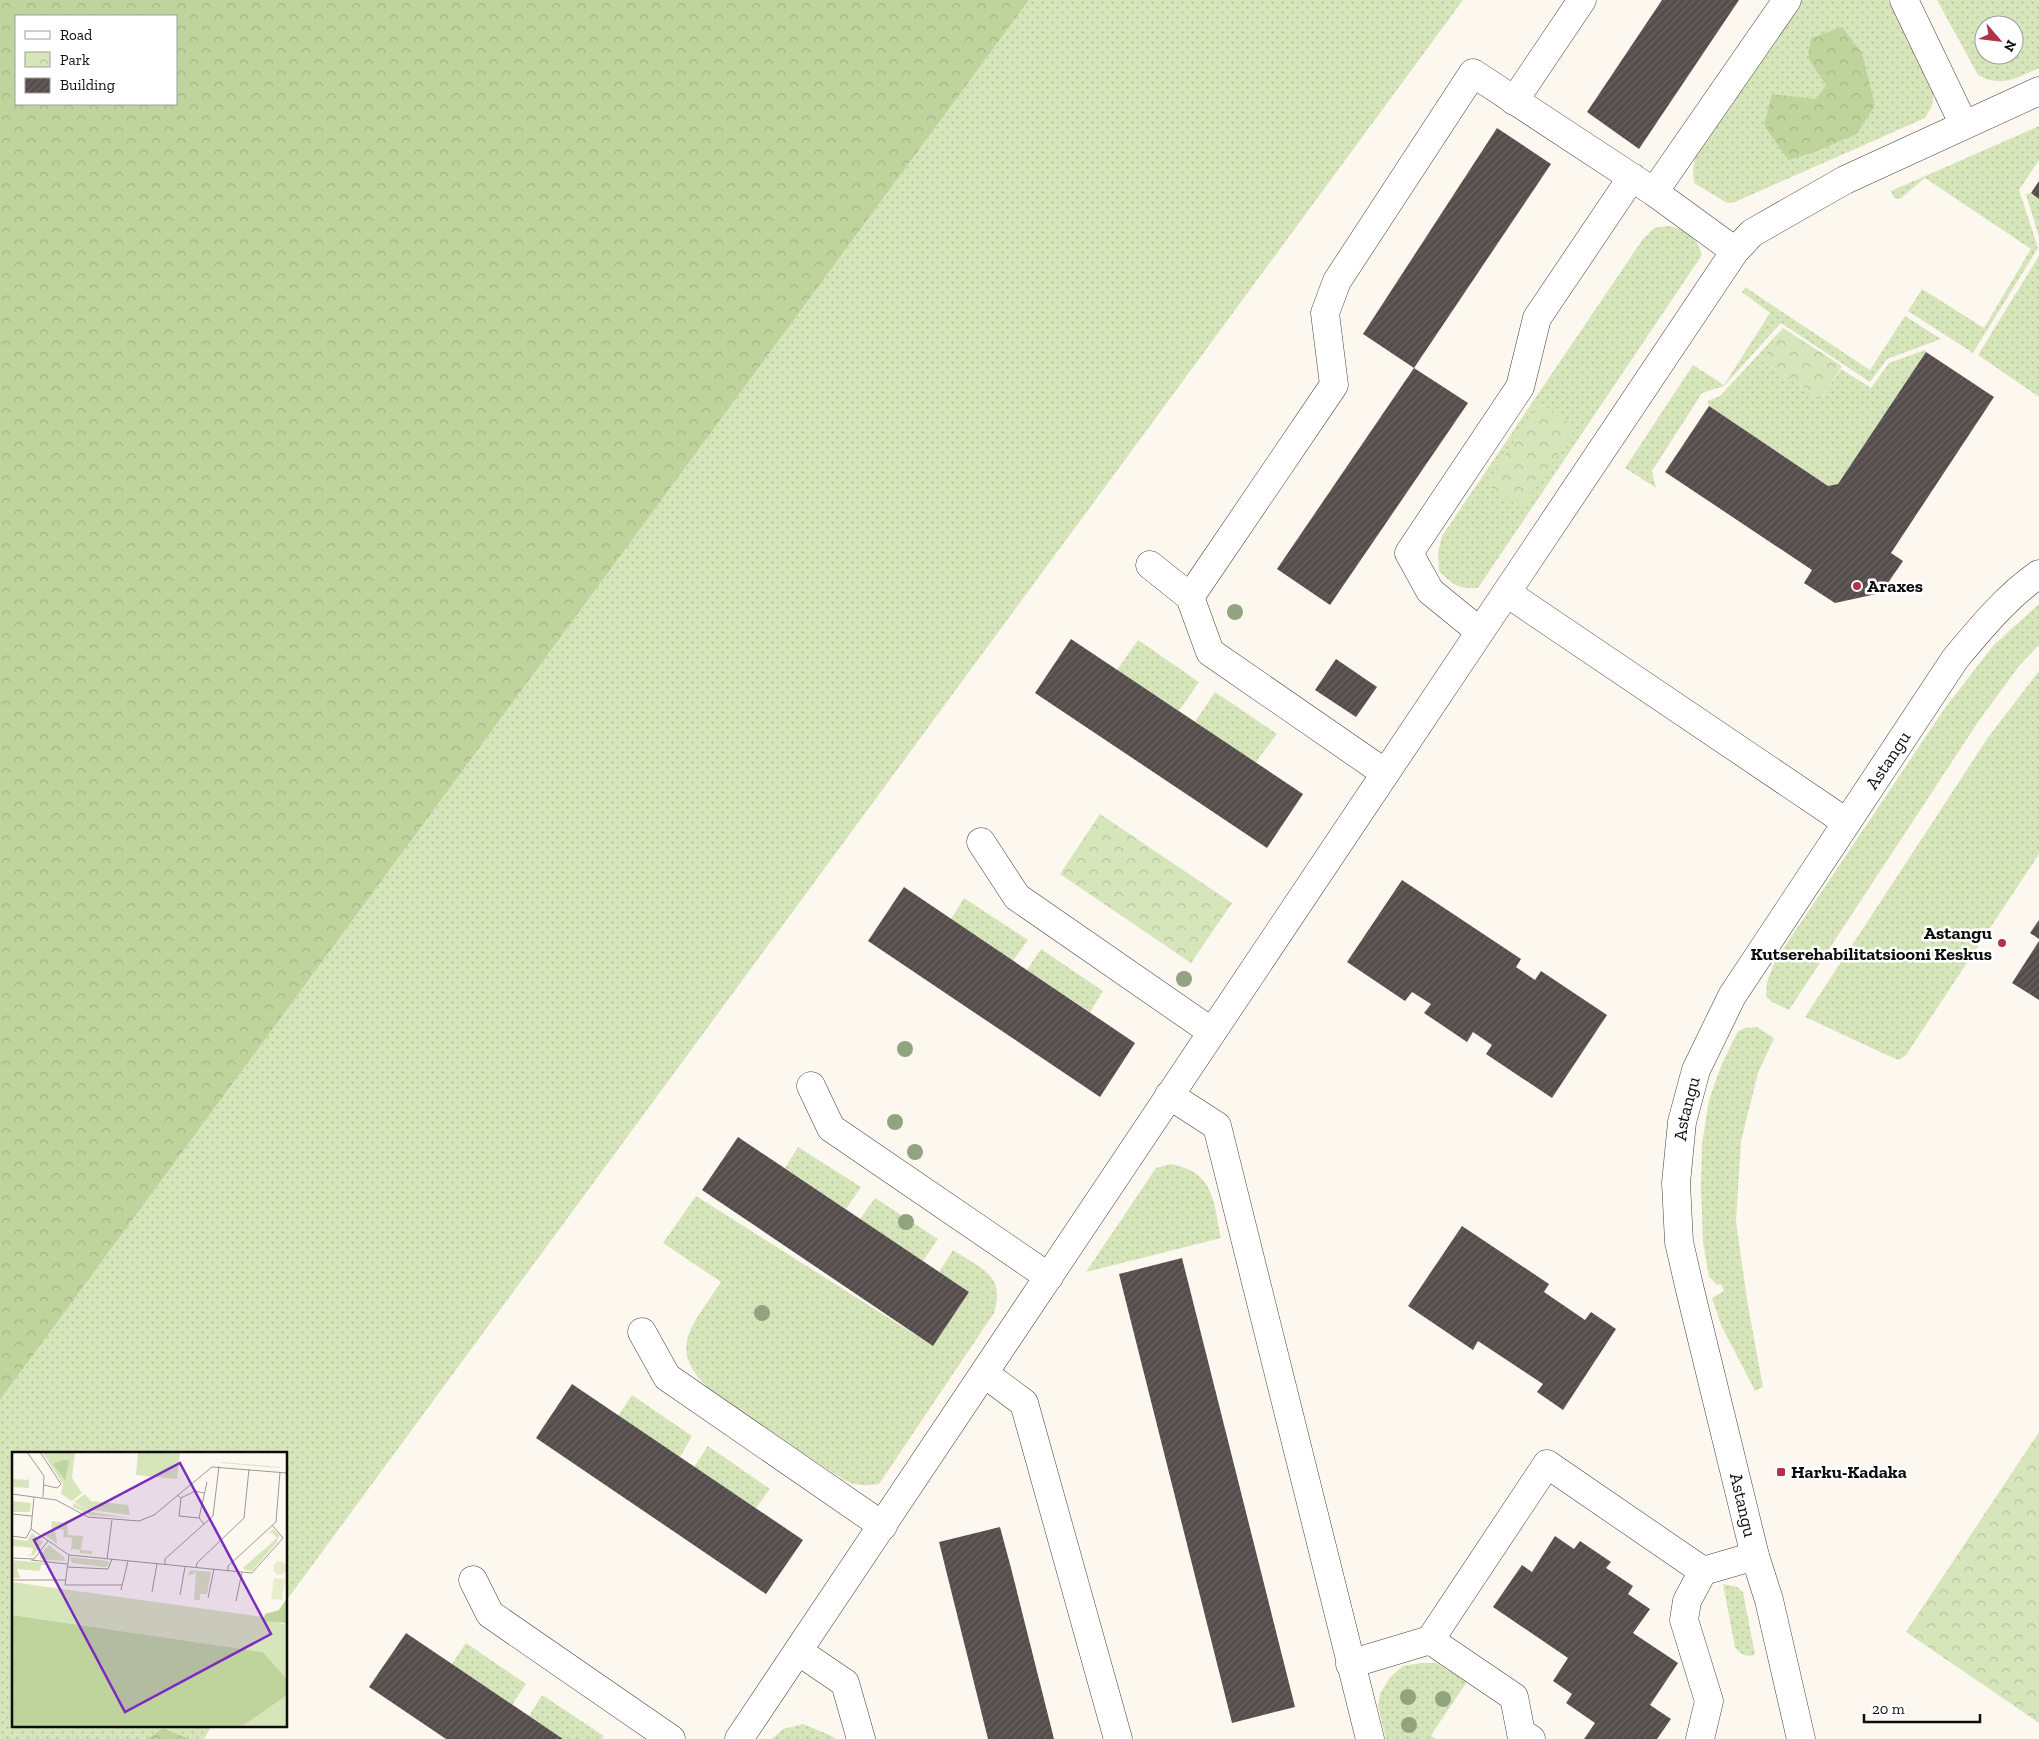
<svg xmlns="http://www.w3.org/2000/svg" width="2039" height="1739" font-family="'Zilla Slab',serif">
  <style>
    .grass { fill: url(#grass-dots); fill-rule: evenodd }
    .forest { fill: url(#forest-crowns); fill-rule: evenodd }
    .park { fill: url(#park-crowns) }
    .building { fill: url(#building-hatch) }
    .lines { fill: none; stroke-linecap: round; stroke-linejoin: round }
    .minor-casing { stroke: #404040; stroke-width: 29 }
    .minor { stroke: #fff; stroke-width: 28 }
    .tree { fill: #91a47f }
    .poi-dot { fill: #b0324b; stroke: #fff; stroke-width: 2 }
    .labels { text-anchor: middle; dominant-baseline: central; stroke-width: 5; stroke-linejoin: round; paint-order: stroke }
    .poi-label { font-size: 18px; font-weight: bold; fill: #0d0d0d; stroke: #fff; text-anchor: start }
    .street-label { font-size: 18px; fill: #0d0d0d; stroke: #fff }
    .inset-road { fill: none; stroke: #9d9a95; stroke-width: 1 }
    .view { fill: #7b2cbf; fill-opacity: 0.15; stroke: #7b2cbf; stroke-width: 2.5 }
    .inset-edge { fill: none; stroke: #0d0d0d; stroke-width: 2.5 }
  </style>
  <defs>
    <pattern id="grass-dots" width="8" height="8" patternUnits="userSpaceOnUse" patternTransform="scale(1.25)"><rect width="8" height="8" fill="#d7e5bb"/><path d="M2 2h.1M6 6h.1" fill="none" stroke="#b7c3a0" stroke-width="1.8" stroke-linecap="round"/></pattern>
    <pattern id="forest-crowns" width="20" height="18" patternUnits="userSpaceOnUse" patternTransform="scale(1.25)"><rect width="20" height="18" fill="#bed49c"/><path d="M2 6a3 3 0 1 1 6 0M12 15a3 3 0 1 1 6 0" fill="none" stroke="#a2b585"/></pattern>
    <pattern id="park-crowns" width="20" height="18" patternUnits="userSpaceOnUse" patternTransform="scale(1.25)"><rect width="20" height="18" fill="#d7e5bb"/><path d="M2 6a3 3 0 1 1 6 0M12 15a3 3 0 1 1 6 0" fill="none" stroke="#b7c3a0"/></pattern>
    <pattern id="building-hatch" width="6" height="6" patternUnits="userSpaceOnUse" patternTransform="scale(1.25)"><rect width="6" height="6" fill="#554d4b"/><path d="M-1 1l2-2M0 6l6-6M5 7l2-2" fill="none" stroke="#686260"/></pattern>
  </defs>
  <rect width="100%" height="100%" fill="#fdf8ef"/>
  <g class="grass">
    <path d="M1029,0h434l-1177,1601v-148h-272v272h198l-8,14h-18l-23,-11 -16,11h-147v-339z"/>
    <path d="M1800,0h88l46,90 -2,16 -7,12 -190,84 -8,1 -33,-20 -1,-14 2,-12z"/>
    <path d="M1937,0h102v68c-22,10 -38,20 -61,7zM1984,25h30v30h-30z"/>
    <path d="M2039,126v34l-20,30 19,58 -65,105 -65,-42 14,-22 62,39 47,-79 -106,-71 -25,21 -6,-1 -3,-7z"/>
    <path d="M2031,193l8,6v38l-13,-43z"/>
    <path d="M1670,226c18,5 26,10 32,29l-224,333c-20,1 -25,-3 -39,-17l-1,-19 4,-16 201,-297 11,-11z"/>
    <path d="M2039,256v141l-61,-42z"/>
    <path d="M1745,287l125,83 35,-54 36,23 -54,20 -17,23 -89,-59 -57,63 -22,7 -50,78 4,17 -31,-20 68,-103 31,20 46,-72 -28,-21z"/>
    <path d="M1783,328l-21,33 59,38 20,-30 30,19 18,-25 36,-13 1,2 -88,132 -10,2 -119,-80 -2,-5 13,-5z"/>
    <path d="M2039,604v41l-20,21 -41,56 -189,288 -17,-8 -6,-6 1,-14 8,-21 170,-253 48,-62z"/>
    <path d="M1138,640l61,42 -20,29 -62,-41z"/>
    <path d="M2039,671v183l-133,201 -7,5 -10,-4 -84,-39 184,-281z"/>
    <path d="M1215,692l62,42 -22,29 -60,-41z"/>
    <path d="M964,898l64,42 -15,21 -62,-42z"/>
    <path d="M1041,949l62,42 -13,21 -63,-42z"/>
    <path d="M1757,1027l17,11 -16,35 -17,68 -5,81 12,84 15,81 -8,4 -34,-66 -9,-27 12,-7 -3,-7 -4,1 -8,-8 -6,-35 -2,-56 1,-42 7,-44 12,-34 17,-35 7,-3z"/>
    <path d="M798,1147l63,40 -15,22 -61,-41z"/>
    <path d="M1170,1164c45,8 43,36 51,74l-135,34 70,-104z"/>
    <path d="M696,1196l237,150 36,-54 -30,-20 14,-22c28,19 53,24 41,63l-115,171c-13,2 -23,2 -35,-4l-125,-82c-55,-47 -31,-66 2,-116l-58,-39z"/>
    <path d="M875,1198l63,41 -15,22 -63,-42z"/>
    <path d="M632,1395l60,41 -12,21 -62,-41z"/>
    <path d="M708,1446l62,43 -14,19 -62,-41z"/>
    <path d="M1723,1584l14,3 6,5 12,63c-10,2 -14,0 -20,-8z"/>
    <path d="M466,1643l60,41 -14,21 -60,-41z"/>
    <path d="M1421,1663h16l30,19 -36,53 5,4h-50l-8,-33 2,-12 10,-17 13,-11z"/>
    <path d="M542,1695l62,41 -2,3h-39l-34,-23z"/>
    <path d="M803,1724l29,12 3,3h-63l11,-10z"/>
  </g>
  <g class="forest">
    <path d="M0,0h1029l-1029,1400zM176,16v88h-160v-88z"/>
    <path d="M1842,27l20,26 13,52 -18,29 -43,18 -26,8 -24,-35 8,-31 44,5 10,-14 -18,-27 3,-20z"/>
    <path d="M163,1728l23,10v1h-39z"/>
  </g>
  <g class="park">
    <path d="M1783,328l59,38 -21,33 -59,-38z"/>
    <path d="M1540,403l36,24 -54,81 -36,-24z"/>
    <path d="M1100,814l132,89 -41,60 -131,-89z"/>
    <path d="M2039,1432v291l-133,-91z"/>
  </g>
  <g class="building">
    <path d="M1662,0h77l-100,149 -52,-37z"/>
    <path d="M1497,128l54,36 -137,204 -51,-34z"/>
    <path d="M2039,181v18l-8,-6z"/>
    <path d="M1926,352l68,45 -103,156 12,8 -22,32 -46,10 -31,-20 8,-13 -147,-98 44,-66 119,80 10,-2z"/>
    <path d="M1414,368l54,35 -138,202 -53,-36z"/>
    <path d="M1071,639l232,155 -36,54 -232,-155z"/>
    <path d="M1336,659l41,28 -21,30 -41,-27z"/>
    <path d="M1402,880l119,79 -5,8 19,13 6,-9 66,44 -55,83 -66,-44 6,-9 -19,-13 -6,10 -43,-29 7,-9 -19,-12 -7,9 -58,-39z"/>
    <path d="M904,887l231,156 -35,54 -232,-156z"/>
    <path d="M2039,920v19l-9,-6z"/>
    <path d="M2039,941v59l-27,-17z"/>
    <path d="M738,1137l231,155 -36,54 -231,-156z"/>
    <path d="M1462,1226l87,58 -5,8 41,28 6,-8 25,17 -53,81 -26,-18 6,-8 -65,-43 -5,9 -65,-44z"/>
    <path d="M1182,1258l113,449 -63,16 -113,-449z"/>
    <path d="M572,1384l231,156 -37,54 -230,-156z"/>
    <path d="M1000,1527l11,41 43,171h-66l-49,-197z"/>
    <path d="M1555,1536l19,13 6,-8 31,21 -5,6 27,18 -5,8 22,15 -17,24 45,30 -28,42 21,14 -14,20h-73l11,-16 -29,-20 6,-9 -19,-13 15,-23 -75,-51 29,-42 10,7z"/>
    <path d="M406,1633l46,31 111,75h-117l-77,-52z"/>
  </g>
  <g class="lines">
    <g class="minor-casing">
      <g id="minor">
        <path d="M1904,0l60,125"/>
        <path d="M1514,101l68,-101"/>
        <path d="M1654,192l133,-192"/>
        <path d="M1150,565l40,32 20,55 175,121"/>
        <path d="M1507,593l339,229"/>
        <path d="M1190,597l144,-212 -9,-72 12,-32 136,-208 181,119 81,59"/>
        <path d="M1479,631l-49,-40 -21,-38 111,-166 17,-69 95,-141"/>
        <path d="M981,842l36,55 195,135"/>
        <path d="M811,1086l20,42 218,149"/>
        <path d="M1169,1095l48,31 153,613"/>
        <path d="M642,1332l25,45 216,149"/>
        <path d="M985,1374l39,29 94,336"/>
        <path d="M473,1580l17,34 181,125"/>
        <path d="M1430,1640l84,57 7,36 10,6"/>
        <path d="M798,1651l47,32 16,56"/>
        <path d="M1350,1664l80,-24 117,-176 156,107 52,-15"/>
        <path d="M739,1739l996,-1488 17,-18 93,-53 194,-89"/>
        <path d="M1700,1739l9,-38 -25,-81 3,-19 16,-30"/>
        <path id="s1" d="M1801,1739l-32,-139 -14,-44 -65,-266 -11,-48 -3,-59 6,-61 14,-52 36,-74 223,-337c25,-30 51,-62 84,-85"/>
      </g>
    </g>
    <use href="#minor" class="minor"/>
  </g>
  <g class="tree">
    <circle cx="1235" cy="612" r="8"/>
    <circle cx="1184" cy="979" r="8"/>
    <circle cx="905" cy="1049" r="8"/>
    <circle cx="895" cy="1122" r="8"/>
    <circle cx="915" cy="1152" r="8"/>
    <circle cx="906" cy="1222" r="8"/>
    <circle cx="762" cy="1313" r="8"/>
    <circle cx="1408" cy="1697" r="8"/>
    <circle cx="1443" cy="1699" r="8"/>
    <circle cx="1409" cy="1725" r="8"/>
  </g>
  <g class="poi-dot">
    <circle cx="1857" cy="586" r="5"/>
    <circle cx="2002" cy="943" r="5"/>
    <rect x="1776" y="1467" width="10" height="10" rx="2.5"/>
  </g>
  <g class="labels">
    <g class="poi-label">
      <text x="1867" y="586">Araxes</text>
      <text x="1992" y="933" text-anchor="end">Astangu<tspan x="1992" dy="21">Kutserehabilitatsiooni Keskus</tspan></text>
      <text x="1791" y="1472">Harku-Kadaka</text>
    </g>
    <g class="street-label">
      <text stroke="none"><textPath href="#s1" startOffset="1051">Astangu</textPath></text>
      <text stroke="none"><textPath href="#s1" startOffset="646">Astangu</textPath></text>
      <text transform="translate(1743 1505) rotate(77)">Astangu</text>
    </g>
  </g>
  <g transform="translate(12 1452)">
    <rect width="275" height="275" fill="#fdf8ef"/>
    <path d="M30,0h33l-3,26 10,15 -10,8 -11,-7 2,-10zM209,10l59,5 1,1 -60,-5zM17,24v12l-17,-1v-8l16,1zM73,42l6,7 37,4 2,10 -45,-6 -11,-7zM0,49l19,2 -1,9h-18zM61,51l18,9 39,6 -40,-3 -17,-8zM40,69l15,2 1,12 15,1 -2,14 11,1v3l-12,-1v-3l-8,-1 -1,3 1,-14 -9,-1 1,-7h-9l2,14 -16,-12 10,2zM261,77l6,6 -2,7 -25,29 -7,-1 -2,-2 34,-30 -5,-6 -5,2zM20,81l11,9 -9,13 -9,1 7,-2 1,-6 -21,-2v-7l15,2zM37,93l15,12 1,4 -25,-2v-4zM58,105l38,4 1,3 -4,3 -33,-4zM0,108l33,3v2h-4l-1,6 -23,-2 3,9h-8zM179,118l20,2 -4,22h-7v6h-6l2,-27 -9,3zM0,130l251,35 20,7 4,-2v57l-24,-27 -251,-37zM275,243v32h-46l21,-16z" fill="#d7e5bb"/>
    <path d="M52,8l5,1 -4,19 -12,-16zM275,146l-1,25 -23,-2 2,-7 14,-4zM0,163l251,37 24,27v16l-46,32h-229z" fill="#bed49c"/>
    <path d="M126,0h42l-3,27 -41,-4z" fill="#d7e5bb"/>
    <path d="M261 116a7 7 0 1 1 14 0a7 7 0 1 1-14 0ZM262,126l11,1 -3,21 -11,-1z" fill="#e7edcc"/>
    <path class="inset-road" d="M15,0l17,24 -1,21M28,0l21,32 -4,4 -13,-3M0,42l44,6 32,17 51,4 15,-6 58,-48 75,6M165,43l4,3 -2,18 20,2 5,6M169,46l14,-7 9,2M0,62l20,2M187,66l8,-36M19,77l38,26 183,18 31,-35 -11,-13M0,84l14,2 5,-9 3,-32M57,103l-4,30h57M0,106l22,1 14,-18M95,107l5,-39M19,108l36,4M153,113v-6l48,-43 6,-50M55,115l41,2 4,-10M184,116l1,-5 47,-45 5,-49M216,119v-5l48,-44 4,-50M0,128h54M109,138l7,-29M140,140l5,-28M168,143l5,-28M196,146l6,-29M224,149l6,-29"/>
    <path class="view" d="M168,11l91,171 -146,78 -91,-172z"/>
    <rect width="275" height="275" class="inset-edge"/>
  </g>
  <rect x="15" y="15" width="162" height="90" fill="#ffffff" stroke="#9e9e9e"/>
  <rect x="25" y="31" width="25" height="8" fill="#ffffff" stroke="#9e9e9e"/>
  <text x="60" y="40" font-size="15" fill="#0d0d0d">Road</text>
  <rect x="25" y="52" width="25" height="15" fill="url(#park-crowns)" stroke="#9e9e9e"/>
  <text x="60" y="65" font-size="15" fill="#0d0d0d">Park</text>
  <rect x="25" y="78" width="25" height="15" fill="url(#building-hatch)" stroke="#9e9e9e"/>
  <text x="60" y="90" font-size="15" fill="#0d0d0d">Building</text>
  <g transform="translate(1999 40) rotate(118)"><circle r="24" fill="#ffffff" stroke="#9e9e9e"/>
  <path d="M0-4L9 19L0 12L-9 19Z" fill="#b0324b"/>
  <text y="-8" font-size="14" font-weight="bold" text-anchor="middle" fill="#0d0d0d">N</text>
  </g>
  <path d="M1864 1714v8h116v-8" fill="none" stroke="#0d0d0d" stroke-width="2.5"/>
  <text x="1872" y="1714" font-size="15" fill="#0d0d0d" stroke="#ffffff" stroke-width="4" paint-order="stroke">20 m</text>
</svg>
